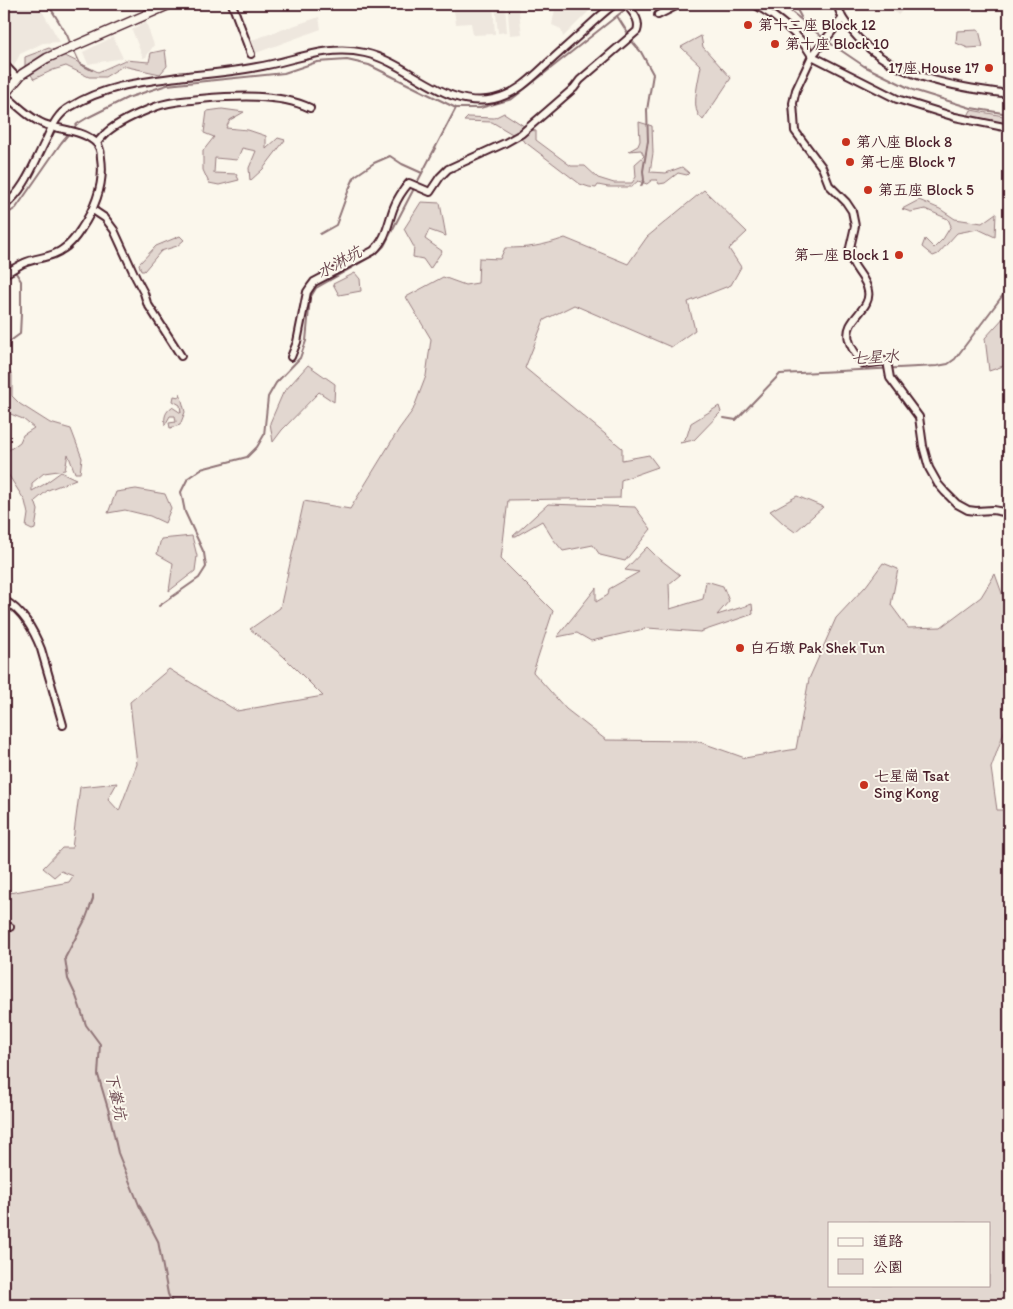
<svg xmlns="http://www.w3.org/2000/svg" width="1013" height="1309" font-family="Itim,'LXGW WenKai TC',sans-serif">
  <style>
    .built { fill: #eee7de }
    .green { fill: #e2d7d0; stroke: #967b7e; fill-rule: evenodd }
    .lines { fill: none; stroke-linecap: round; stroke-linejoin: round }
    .stream { stroke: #907477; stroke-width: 2 }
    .minor-casing { stroke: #4a1f2b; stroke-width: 10 }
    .major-casing { stroke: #4a1f2b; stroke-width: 11 }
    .minor { stroke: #fbf7ec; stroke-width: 6 }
    .major { stroke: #fbf7ec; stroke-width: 8 }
    .poi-dot { fill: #c8321e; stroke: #fbf7ec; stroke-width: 2 }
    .labels { text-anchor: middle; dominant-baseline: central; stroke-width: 4; stroke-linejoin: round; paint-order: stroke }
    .poi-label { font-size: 15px; fill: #4a1f2b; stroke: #fbf7ec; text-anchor: start }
    .water-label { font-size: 16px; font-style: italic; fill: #6d4a51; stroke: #fbf7ec }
  </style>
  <rect width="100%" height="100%" fill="#fbf7ec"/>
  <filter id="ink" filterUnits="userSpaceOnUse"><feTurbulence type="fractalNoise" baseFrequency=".02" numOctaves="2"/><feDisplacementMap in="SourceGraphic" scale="10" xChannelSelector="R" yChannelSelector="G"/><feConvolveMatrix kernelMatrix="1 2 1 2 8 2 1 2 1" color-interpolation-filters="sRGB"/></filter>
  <g filter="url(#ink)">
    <g class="built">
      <path d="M4,4h34l22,38 -17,1 -23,11 -6,12 -9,-13 -1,-12z"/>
      <path d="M453,4h40l2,30 -22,1 -2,-12 -15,1z"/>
      <path d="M495,4h10l2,28 -9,1z"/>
      <path d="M507,4h11l4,30 -12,1z"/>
      <path d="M556,4h40l-33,33 -2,-8 -9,-4z"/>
      <path d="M886,4h21v2l-9,9z"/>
      <path d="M319,17l2,12 -65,24 -4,-13z"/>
      <path d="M146,22l8,23 -8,12 -3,1 -11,-28z"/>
      <path d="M113,37l10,21 -35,6 -5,-12z"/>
    </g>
    <g class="green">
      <path d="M979,30l4,17 -15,1 -12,-5 1,-12z"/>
      <path d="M701,36l2,11 28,31 -28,42c-1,-2 -4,-3 -5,-6 -6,-10 1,-36 3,-48l-20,-19z"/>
      <path d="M49,48l49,24 27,-12 24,2 2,-9 14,-3 2,16 -7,8 -37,-8 -18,11h-16l-23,-11 -13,4 -19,9 -9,-12v-10z"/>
      <path d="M222,109l22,3 -14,8 -4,8 22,2 18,6v13l12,-11 7,2 -22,29 -13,12 -1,-13 7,-17 -14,-3 -5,12 -22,-2 -1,15 22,1 3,6 -20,5 -10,-2 -6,-13v-19l11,-14 -10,-4 3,-22z"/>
      <path d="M971,110l38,7v7l-41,-8z"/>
      <path d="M504,113l26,17 6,1v9l35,26h14l13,12 16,5h18l4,-6 -1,-13 9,-8 -3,-6 -12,1 9,-5 2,-5 -1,-19 13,4 1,27 -3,19 16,1 16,-6 7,6 -2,2 -9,-2 -13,10 -6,1 -2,-4h-5l-5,4 -9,-3 -7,6h-23l-10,-2 -2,3 -7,-1 -9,-3 -59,-45 -1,-5 -6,1 -22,-13 -28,-1 4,-4 26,1z"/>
      <path d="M704,190l43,42 -18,17 12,18 -10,18 -43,17 7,28 -24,17 -97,-42 -30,15 -19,48 97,80v12l27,-5 9,12 -37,13 -1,18 -112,2 -7,59 52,52 -20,61 33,37 40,31 91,1 48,17 51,-9 13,-70 27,-61 30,-32 17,-23 15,6 -7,36 17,23 33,-1 40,-30 14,-23 13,36h1v108l-18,50 6,42h12v495h-1005v-411l65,-12 4,-6 -12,-5 -7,6 -11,-9 19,-20h10l8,-61 37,-4 -9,16 11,12 18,-47 -7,-62 39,-33 68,42 86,-15 -40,-40 -33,-27 30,-21 24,-107 46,8 49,-80 14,-19 13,-34 5,-37 -25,-42 37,-20 22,8 13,-2 1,-25 21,1 5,-11c24,0 37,-2 60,-10l63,26 19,-27zM829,1223h160v62h-160z"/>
      <path d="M919,200l21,9 15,10 27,4 14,-10 -1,24 -17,-8 -21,4 -19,21 -5,2 -11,-9 3,-8 9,9 9,-9 8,-13 -3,-7 -23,-10 -14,3 -9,-3z"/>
      <path d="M421,202l19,1 6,33 -17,-6 -4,9 17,12 -12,18 -7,-10 -10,-2 1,-10 -10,-18z"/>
      <path d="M180,236l4,4 -7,6 -16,5 -17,20h-3l-2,-7 17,-18z"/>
      <path d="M355,273l5,6 1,12 -22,4 -6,-11z"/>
      <path d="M1006,315h3v11l-2,2 2,2v34l-20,7 -4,-33z"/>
      <path d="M6,364l6,11v21l8,8 30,19 21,6 11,29 -2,15h-5l-7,-19 -3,16 -21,3 -12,10v8l11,-6 18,-13 15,7 -28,11 -13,11 3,9 -3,19 -3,1 -6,-3 2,-13 -3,-13 -21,-33v-18l1,3 15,-11 3,-7 11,-7 -11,-9 -15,-6 -4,-9 2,-12 -2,-4v-22z"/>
      <path d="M308,365l27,19 -1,18 -15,-10 -37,38 -9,12 -3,-19 13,-30z"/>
      <path d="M180,393l5,19 -5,13 -10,3 -1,-5 7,-1 -1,-6h-5l-5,9c-1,-8 0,-13 7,-18l9,6 -1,-8 -7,-4 1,-5 5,1z"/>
      <path d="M719,406l2,6 -27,28 -14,3 7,-7 4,-13z"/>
      <path d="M136,489l29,5 6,14 -6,15 -15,-7 -25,-6 -17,3 8,-21z"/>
      <path d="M797,496l26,11 -28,25 -11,-8 -14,-13z"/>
      <path d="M548,504l87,3 16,22 -26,32 -25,-6 -7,-10 -30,6 -10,-12 -11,-18 -26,15h-3z"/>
      <path d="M192,536l5,20 -2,15 -26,20 4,-28 -16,-9 4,-15z"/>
      <path d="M647,547l9,9 24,19 -11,9 1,25 33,-10 3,-18 17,5 6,15 -12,14 35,-11 1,10 -53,18 -52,-4 -57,13 -14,-8 -20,4 39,-49v14l12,-7 1,-6 30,-17 -14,-2z"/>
    </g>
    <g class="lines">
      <g class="stream">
        <path d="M48,4l19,31 4,10"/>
        <path d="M782,4l45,37 37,25 49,24 58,18 38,6"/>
        <path d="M794,4l7,13"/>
        <path d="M617,16l12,19"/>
        <path d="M631,40l10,12 12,22 -6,36 1,31 -5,30 1,9 -3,6"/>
        <path d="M73,49l7,15 12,6"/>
        <path d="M73,129l4,-5 10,-6 40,-20 40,-13 117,-12 33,-11 30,-2 22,5 87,43h24l32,-9 120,-95"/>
        <path d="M4,216l12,-8 45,-65 9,-11"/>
        <path d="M320,234l16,-9 13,-36 6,-13 19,-13 16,-7 12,8 20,9"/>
        <path d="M4,254l17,27v33l-1,20 -11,8 -5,-2"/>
        <path d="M724,418l12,2 44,-46 157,-8 11,-2 7,-5 54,-72"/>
        <path d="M159,606l40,-28 7,-11 -2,-14 -19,-41 -4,-20 7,-14 13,-9 46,-12 10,-10 7,-12 4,-38 8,-14 24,-25 6,-17 4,-43 6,-10 60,-34 8,-8 72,-138"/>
        <path d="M93,895v4l-7,19 -21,40 3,21 8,17 10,29 14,19 -2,31 11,37 9,41 21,52 19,36 10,53 5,11"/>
      </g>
      <g class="minor-casing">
        <g id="minor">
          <path d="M232,4l19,50"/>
          <path d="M754,4c22,12 46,31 58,52"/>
          <path d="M838,4c1,11 7,18 14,27 38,47 100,55 157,63"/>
          <path d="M658,15l22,-11"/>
          <path d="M842,19l-30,37 -16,34 -3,13 2,28 27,36 7,18 17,17 6,9 3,15 -6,26c2,16 17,24 19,39 4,19 -25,28 -19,49 2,9 9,17 14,24l24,-3 3,17 29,39 4,29 6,22 9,16 7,8 12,12 11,6 8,1 17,-1 16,3"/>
          <path d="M812,56l85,43 58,18 54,11"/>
          <path d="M4,64l14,15"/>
          <path d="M97,143c3,-4 7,-8 10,-11 13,-11 32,-19 48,-25 14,-6 30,-6 45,-8 34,-3 79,-6 110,9"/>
          <path d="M4,206c21,-16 30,-43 42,-66 6,-13 11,-26 24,-33 34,-21 70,-25 108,-30 27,-3 53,-5 79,-10 38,-6 69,-23 108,-14 45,10 80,57 129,46 22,-5 37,-20 53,-35 14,-13 28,-25 42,-38 9,-8 17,-16 26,-22"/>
          <path d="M93,210l12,8 9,12 22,48 8,15 3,10 34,53"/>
          <path d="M4,274c7,-3 13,-8 20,-11 13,-6 28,-5 39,-14 8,-5 13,-12 18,-20 14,-21 24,-45 20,-71 0,-7 -1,-13 -7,-17 -13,-11 -34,-11 -50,-17 -15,-6 -27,-19 -40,-30"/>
          <path d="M291,357l6,-15 10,-50 4,-6 3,-4 59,-31c14,-12 15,-29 21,-44 4,-10 9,-17 15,-24l21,9 10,-15 8,-8 57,-26 16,-9 53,-46 6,-8 57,-49c4,-11 -5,-19 -11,-27"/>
          <path d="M4,600c19,11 29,29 37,49l22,76"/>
          <path d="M4,927h6"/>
        </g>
      </g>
      <g class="major-casing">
        <path id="major" d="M4,95l18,-21 25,-16 124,-54"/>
      </g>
      <use href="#minor" class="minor"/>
      <use href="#major" class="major"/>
    </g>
  </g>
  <g class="poi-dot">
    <circle cx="748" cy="25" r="5"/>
    <circle cx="775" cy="44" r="5"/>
    <circle cx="989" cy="68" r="5"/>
    <circle cx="846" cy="142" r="5"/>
    <circle cx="850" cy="162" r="5"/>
    <circle cx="868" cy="190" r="5"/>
    <circle cx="899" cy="255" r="5"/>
    <circle cx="740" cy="648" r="5"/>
    <circle cx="864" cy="785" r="5"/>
  </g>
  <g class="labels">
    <g class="poi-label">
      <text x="758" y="25">第十二座 Block 12</text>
      <text x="785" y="44">第十座 Block 10</text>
      <text x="979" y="68" text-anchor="end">17座 House 17</text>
      <text x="856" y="142">第八座 Block 8</text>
      <text x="860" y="162">第七座 Block 7</text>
      <text x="878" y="190">第五座 Block 5</text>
      <text x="889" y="255" text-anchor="end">第一座 Block 1</text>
      <text x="750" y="648">白石墩 Pak Shek Tun</text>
      <text x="874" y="776">七星崗 Tsat<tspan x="874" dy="17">Sing Kong</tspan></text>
    </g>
    <g class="water-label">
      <text transform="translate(339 262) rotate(-29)">水淋坑</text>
      <text transform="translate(875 357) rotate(-3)">七星水</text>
      <text transform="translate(116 1096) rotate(78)">下輋坑</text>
    </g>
  </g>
  <rect width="1013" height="1309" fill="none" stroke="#fbf7ec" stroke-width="20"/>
  <rect x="10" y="10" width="993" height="1289" fill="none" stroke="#4a1f2b" stroke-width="2" filter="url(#ink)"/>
  <rect x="828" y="1222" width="162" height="65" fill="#fbf7ec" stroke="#b4a19f"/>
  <rect x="838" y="1238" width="25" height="8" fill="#fbf7ec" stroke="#b4a19f"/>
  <text x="873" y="1246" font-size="15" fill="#4a1f2b">道路</text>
  <rect x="838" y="1259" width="25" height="15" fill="#e2d7d0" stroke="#b4a19f"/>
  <text x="873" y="1272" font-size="15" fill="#4a1f2b">公園</text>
</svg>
